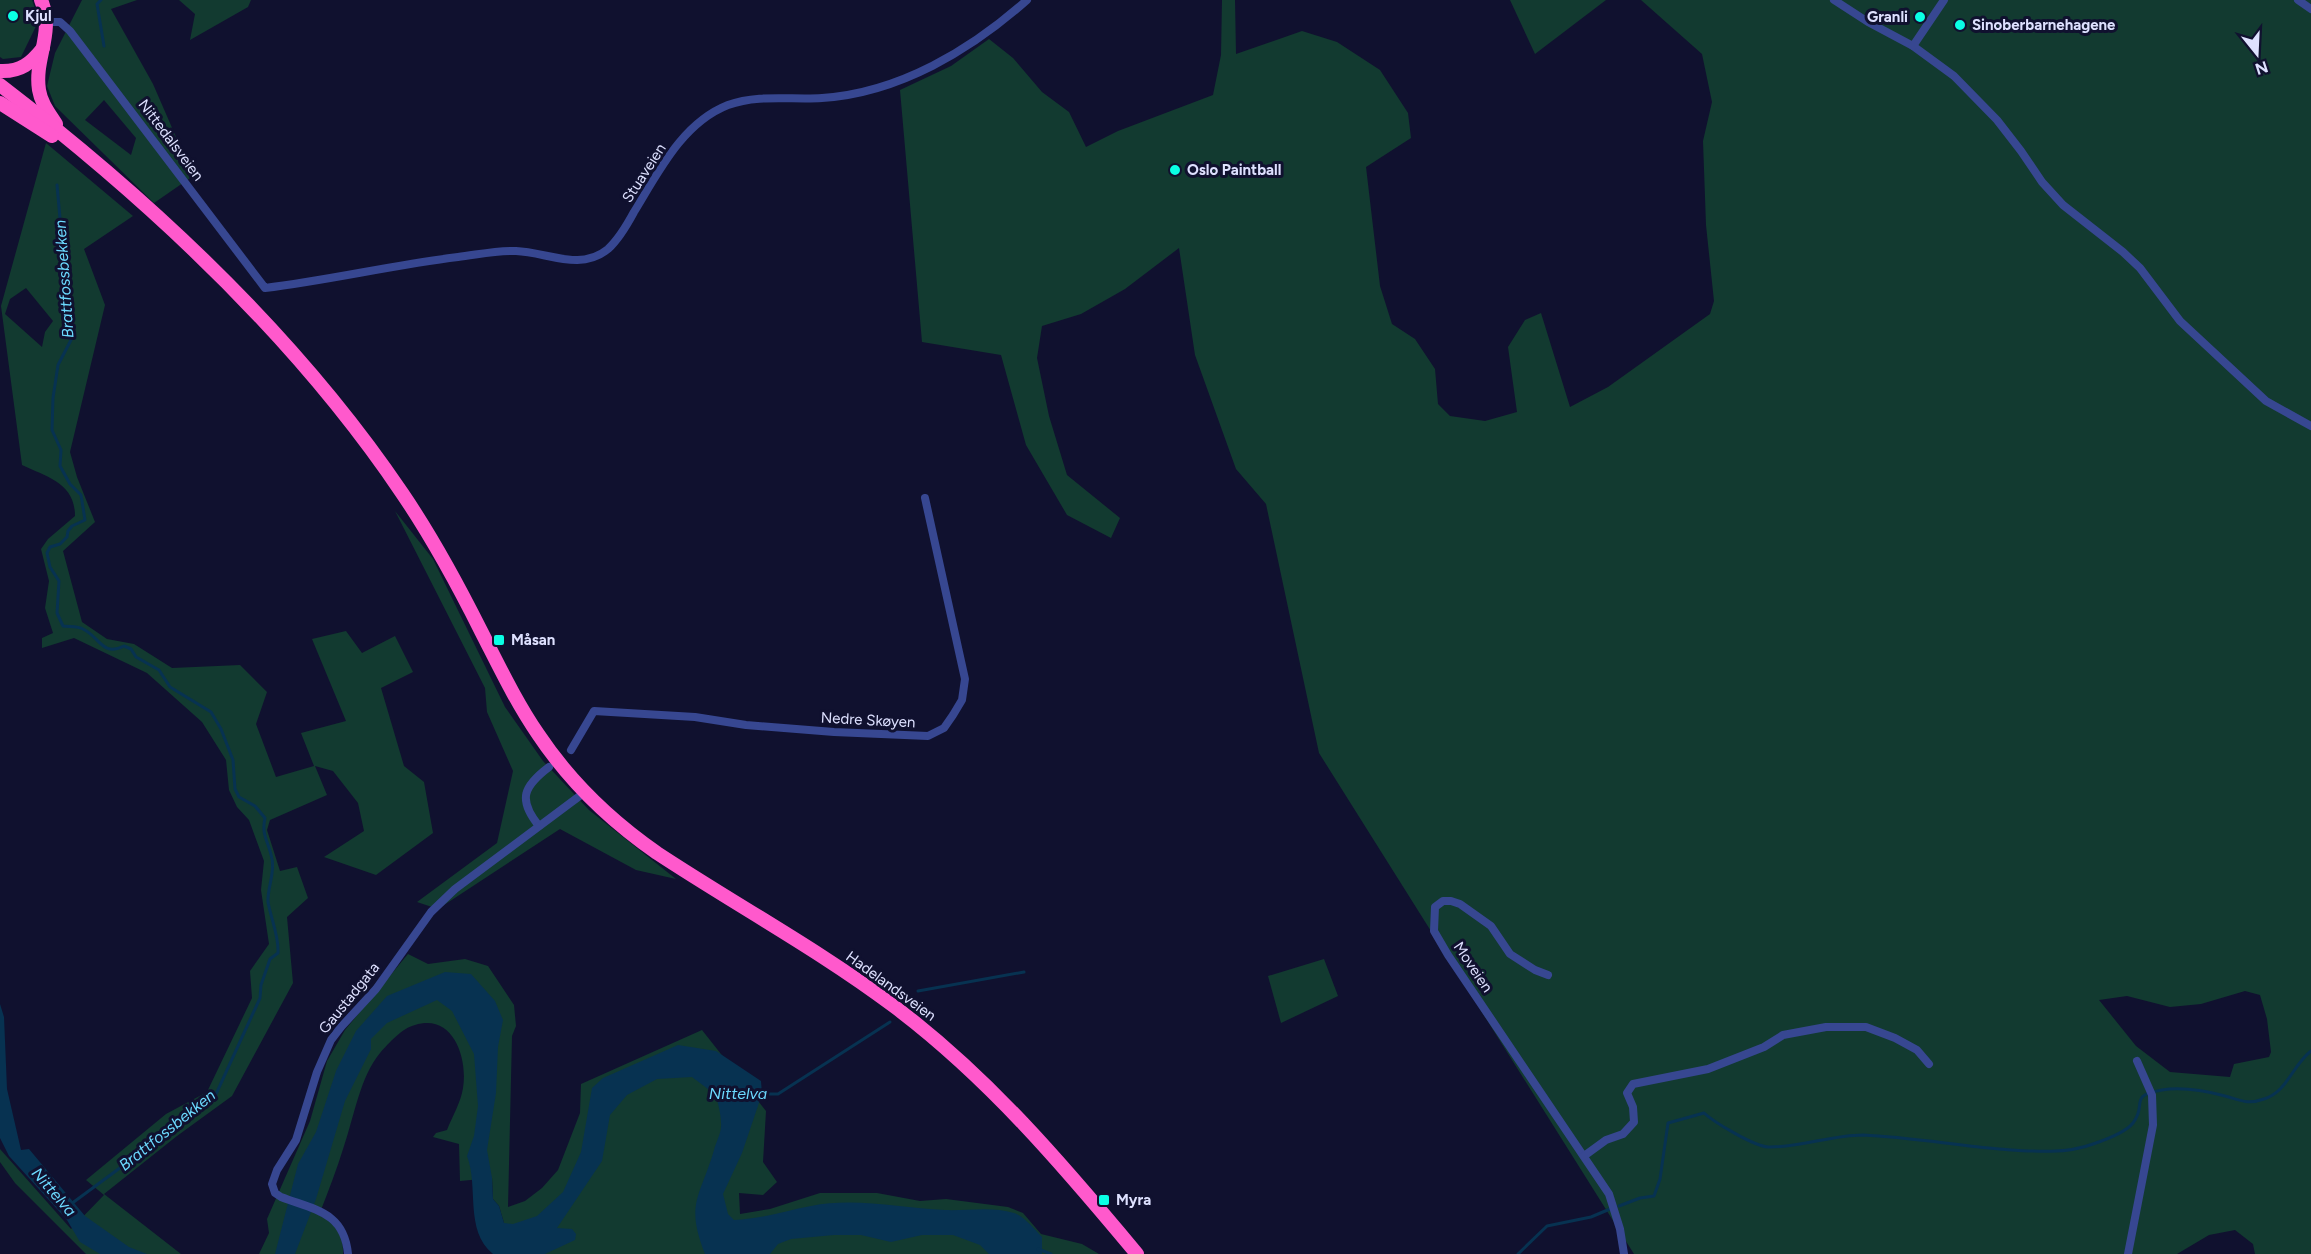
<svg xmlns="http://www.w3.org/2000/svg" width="2311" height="1254" font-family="Figtree,sans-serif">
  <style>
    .green { fill: #123a30; fill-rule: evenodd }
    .water { fill: #073251 }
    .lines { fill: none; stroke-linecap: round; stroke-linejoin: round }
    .stream { stroke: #073251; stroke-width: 3 }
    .street { stroke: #374791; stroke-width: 8 }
    .highway { stroke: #ff59cc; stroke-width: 14 }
    .poi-dot { fill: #0affe4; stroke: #10112f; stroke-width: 2 }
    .labels { text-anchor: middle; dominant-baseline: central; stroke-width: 6; stroke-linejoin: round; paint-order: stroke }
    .poi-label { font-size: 15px; font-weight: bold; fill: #dee1ff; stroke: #10112f; text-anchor: start }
    .street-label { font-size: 15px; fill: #dee1ff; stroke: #10112f }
    .water-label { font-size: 16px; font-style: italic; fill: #6cdaff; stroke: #10112f }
  </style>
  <rect width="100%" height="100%" fill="#10112f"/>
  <g class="green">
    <path d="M0,0h32l7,20 -18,37 -18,2 -3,-2z"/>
    <path d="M82,0h55l-26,9 42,75 40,92 -39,27 -99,-97 -8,-20 8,-33zM104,100l32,38 -5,17 -46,-35z"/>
    <path d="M179,0h72l-3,7 -58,33 5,-26z"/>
    <path d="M1222,0h13l1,54 66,-23 35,11 43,28 28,43 3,25 -45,29 14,119 12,38 23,15 20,30 3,35 12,12 35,5 32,-9 -9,-65 17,-27 16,-7 29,94 38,-20 102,-73 4,-13 -8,-76 -3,-84 9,-39 -10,-48 -61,-54h670v1254h-56l-2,-10 -18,-14 -26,5 -32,19h-543l-315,-501 -53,-249 -30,-35 -41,-114 -16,-107 -54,41 -44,25 -39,12 -5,32 12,58 18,59 53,43 -9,20 -44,-23 -41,-70 -25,-90 -79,-13 -22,-252 51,-24 38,-27 24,19 29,34 27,20 17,35 32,-16 95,-36 8,-40zM2245,991l15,4 7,24 4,33 -2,5 -35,7 -4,13 -60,-5 -34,-26 -37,-46 28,-4 43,11 31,-3z"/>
    <path d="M1510,0h96l-71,54z"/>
    <path d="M46,143l87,73 -49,33 21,56 -35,147 7,25 18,45 -32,29 19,71 25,17 27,5 38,24 68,-3 27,27 -11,32 20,53 38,-11 -13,-33 45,-12 -34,-82 34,-8 16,22 33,-17 18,36 -32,16 23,78 20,16 9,51 -57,42 -52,-18 40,-26 -6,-28 -25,-32 -18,-5 12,29 -57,25 -3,10 13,41 17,-4 11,31 -21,19 6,66 -61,113 -55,40 -73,58 77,60h-95l-71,-71 -15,-21v-13l71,80 33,-34 -18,-15 80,-66 41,-22 45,-94 -2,-27 19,-27 -8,-54 3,-29 -15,-41 -12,-13 -8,-17 -3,-30 -24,-38 -55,-49 -73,-35 -32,10v-10l11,-5 -8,-25 4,-27 -8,-32 7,-10 27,-23c0,-33 -28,-39 -53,-51l-21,-159zM26,288l27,33 -8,11 -3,15 -37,-33 5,-15z"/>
    <path d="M395,511l38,48 72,148 38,54 46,49 87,69 -40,-9 -76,-41 -122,80 -21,-7 80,-59 16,-72 -26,-59 -2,-24z"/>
    <path d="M408,954l20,10 37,-5 23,7 26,39 2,21 -4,10 -4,171 17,-6 17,-13 16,-18 22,-57 1,-29 121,-54 64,81 -3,51 14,20 -14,13 -24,-2 1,21 30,-5 50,-16h57l43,8 26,-2 62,8 15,6 18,21 41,10 17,10h-579l-16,-31 -5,-17 -6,-7 -1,-21 -32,3 -1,-37 -26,-7 3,-4 11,-3c5,-13 14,-28 16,-42 5,-30 -10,-75 -48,-63 -13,3 -26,18 -35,28 -20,24 -26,64 -36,93 -7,23 -16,46 -25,69 16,7 25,21 24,39h-84l10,-21 -2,-14 43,-98 17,-60 18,-31z"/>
    <path d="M1324,959l14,37 -57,27 -13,-47z"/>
  </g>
  <g class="water">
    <path d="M445,972l26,2 24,27 8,19 -5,27 -2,46 -9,57 5,28 1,21 6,7 5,17 9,1 24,-8 26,-24 18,-40 11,-64 11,-10 75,-33 38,6 45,30 1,13 -20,59 -19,41 5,20 6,6c28,-1 50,-9 77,-14 43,-9 90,2 134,4 22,1 47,-4 69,3 11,4 20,16 28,24v17h-53l-9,-9 -27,-10h-31l-31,7 -30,-7h-27l-43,4 -13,5 -8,10h-65c-20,-51 -5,-56 9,-104 2,-8 8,-18 7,-27 0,-9 -3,-19 -5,-28l-24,-18 -35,2 -30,16 -17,20 -8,46 -45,67 15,1 4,5 -1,6 -30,14h-52c-29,-24 -14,-67 -26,-98l7,-20 4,-30 -4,-52 -22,-43 -15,-11 -50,23 -16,16v10l-26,52 -29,98 -21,55h-20l23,-90 18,-32 20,-61 20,-40 31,-35z"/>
    <path d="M0,1004l4,13 3,72 14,61 8,-1 56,67 44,31 18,7h-47l-20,-12 -13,-22 -58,-64 -9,-18z"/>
  </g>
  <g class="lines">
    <g class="stream">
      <path d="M101,0l-4,4 7,42"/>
      <path d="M57,185l14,155 -13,25 -5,33 -1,32 9,20 -1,16 10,18 11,11 4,25 -13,6 -4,5 -1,6 -7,7 -10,3 -3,6 3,14 9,14 -2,32 6,13c6,1 15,0 20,3 17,8 19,28 41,17l7,3 5,8 23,13 11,17 41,25 10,17 12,31 2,29 4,8 16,9 10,12c-4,18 4,24 7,41 3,15 -5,30 -4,43 3,17 11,34 10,51l-8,6 -9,26 -1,13 -44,96 -29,18 -21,22 -95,70"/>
      <path d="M918,991l106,-19"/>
      <path d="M762,1094h16l112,-72"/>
      <path d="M1619,1206l21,-8 14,-2 6,-17 8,-56 36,-10c11,10 50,33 64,34 31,1 63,-12 95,-12 45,2 91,10 136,14 30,2 65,6 94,-5 12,-4 32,-11 40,-21 15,-19 -6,-27 29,-33 19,-3 44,1 63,6 15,4 22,9 39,3 24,-8 27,-32 47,-48"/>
      <path d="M1038,1249l13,5"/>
      <path d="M1518,1254l29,-28 44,-9 19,-8"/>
    </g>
    <g class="street">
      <path d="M1834,0l34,22 45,24 41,30 43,44 24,31 21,31 21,23 60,47 17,16 40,53 86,80 45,25"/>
      <path d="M2298,0l13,9"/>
      <path d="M47,22h13l10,9 195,257c65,-8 128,-23 193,-31 18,-2 39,-7 58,-6 31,1 64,21 92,-2 11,-10 19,-24 26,-37 24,-39 48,-89 94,-107 30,-11 63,-5 94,-7 77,-5 149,-48 205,-98"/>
      <path d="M1913,46l31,-46"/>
      <path d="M571,750l23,-39 101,6 51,8 88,7 94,4 16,-8 9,-13 9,-15 3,-21 -40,-181"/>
      <path d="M539,826c-22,-27 -15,-40 10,-59"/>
      <path d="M1548,975l-13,-5 -25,-16 -19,-28 -31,-22 -9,-3h-8l-8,6 -1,24 14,24 161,239 11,35 4,25"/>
      <path d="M1584,1156l22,-16 17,-6 11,-12 -1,-15 -6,-14 6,-9 75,-15 56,-22 19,-12 43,-8h40l29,11 22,12 12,14"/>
      <path d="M348,1254c-4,-42 -33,-44 -67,-57l-6,-4 -3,-9 5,-14 19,-30 21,-68 14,-32 10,-13 35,-38 55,-77 24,-23 130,-97"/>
      <path d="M2128,1254l25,-129 -1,-30 -15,-34"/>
    </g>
    <g class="highway">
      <path d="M41,0c14,33 -7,58 -2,90 2,13 10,23 17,34"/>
      <path d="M0,71c21,1 31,-8 43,-23"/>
      <path d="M0,85c150,115 296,251 402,408 30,44 55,90 79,138 18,35 35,71 57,103 32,48 73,87 119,119 79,52 162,97 238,154 93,70 168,158 242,247"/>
      <path d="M0,103l52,33"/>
    </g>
  </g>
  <g class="poi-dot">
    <circle cx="13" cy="16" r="6"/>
    <circle cx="1920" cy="17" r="6"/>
    <circle cx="1960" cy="25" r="6"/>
    <circle cx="1175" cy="170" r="6"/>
    <rect x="493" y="634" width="12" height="12" rx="3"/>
    <rect x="1098" y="1194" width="12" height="12" rx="3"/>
  </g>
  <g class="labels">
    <g class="poi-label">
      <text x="25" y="16">Kjul</text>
      <text x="1908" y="17" text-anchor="end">Granli</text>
      <text x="1972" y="25">Sinoberbarnehagene</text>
      <text x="1187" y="170">Oslo Paintball</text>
      <text x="511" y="640">Måsan</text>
      <text x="1116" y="1200">Myra</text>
    </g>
    <g class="street-label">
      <text transform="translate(171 140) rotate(53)">Nittedalsveien</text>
      <text transform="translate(644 173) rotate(-57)">Stuaveien</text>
      <text transform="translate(868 720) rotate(3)">Nedre Skøyen</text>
      <text transform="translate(1473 967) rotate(56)">Moveien</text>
      <text transform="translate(891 986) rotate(36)">Hadelandsveien</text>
      <text transform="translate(349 998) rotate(-51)">Gaustadgata</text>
    </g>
    <g class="water-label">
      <text transform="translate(64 279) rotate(-94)">Brattfossbekken</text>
      <text x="738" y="1093">Nittelva</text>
      <text transform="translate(167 1130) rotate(-39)">Brattfossbekken</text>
      <text transform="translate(54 1192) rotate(49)">Nittelva</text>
    </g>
  </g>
  <g transform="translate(2257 54) rotate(162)" stroke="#10112f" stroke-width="4.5" paint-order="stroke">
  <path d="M0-4.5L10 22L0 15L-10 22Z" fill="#dee1ff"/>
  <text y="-9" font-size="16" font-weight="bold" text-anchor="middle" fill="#dee1ff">N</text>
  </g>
</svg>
